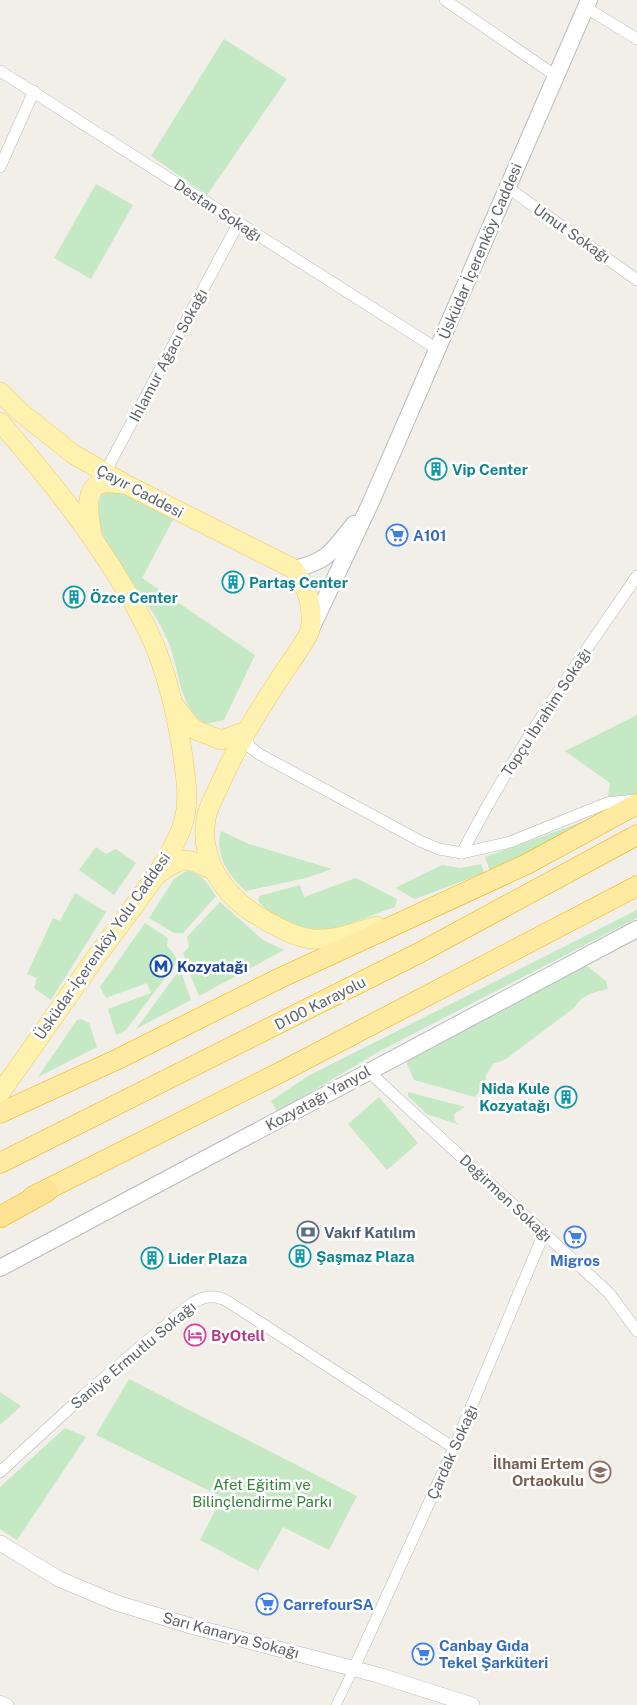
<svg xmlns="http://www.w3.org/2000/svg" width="637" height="1705" font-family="'Public Sans',sans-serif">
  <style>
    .green { fill: #c5e8c5 }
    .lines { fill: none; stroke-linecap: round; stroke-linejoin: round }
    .pedestrian-casing { stroke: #b5b8bc; stroke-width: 10 }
    .minor-casing { stroke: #b5b8bc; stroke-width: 12 }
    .tertiary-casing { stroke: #b5b8bc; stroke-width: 16 }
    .secondary-casing { stroke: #b6babf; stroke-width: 18 }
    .primary-casing { stroke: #f2c960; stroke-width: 20 }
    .trunk-casing { stroke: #f9ab00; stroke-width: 21 }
    .motorway-casing { stroke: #f9ab00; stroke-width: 22 }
    .pedestrian { stroke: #fff; stroke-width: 9 }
    .minor { stroke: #fff; stroke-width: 11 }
    .tertiary { stroke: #fff; stroke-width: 15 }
    .secondary { stroke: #fff; stroke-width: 16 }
    .primary { stroke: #fff2af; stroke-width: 19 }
    .trunk { stroke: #feeaa1; stroke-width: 20 }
    .motorway { stroke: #fde293; stroke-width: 21 }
    .labels { text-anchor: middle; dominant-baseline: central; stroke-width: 5; stroke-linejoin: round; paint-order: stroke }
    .street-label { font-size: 15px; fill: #5f6368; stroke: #fff }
    .culture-label { font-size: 15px; font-weight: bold; fill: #0d838f; stroke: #fff; text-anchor: start }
    .shop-label { font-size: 15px; font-weight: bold; fill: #366cbe; stroke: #fff; text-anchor: start }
    .transit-label { font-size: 15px; font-weight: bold; fill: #164399; stroke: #fff; text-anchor: start }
    .service-label { font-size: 15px; font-weight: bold; fill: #4e5e75; stroke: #fff; text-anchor: start }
    .hotel-label { font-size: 15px; font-weight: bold; fill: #b23c85; stroke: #fff; text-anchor: start }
    .education-label { font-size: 15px; font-weight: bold; fill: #785e54; stroke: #fff; text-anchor: end }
    .park-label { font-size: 15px; fill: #348238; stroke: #fff }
  </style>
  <rect width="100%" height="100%" fill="#f1efe8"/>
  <g class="green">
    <path d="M224,39l63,40 -80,116 -56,-39z"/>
    <path d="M96,184l37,21 -42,74 -37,-21z"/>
    <path d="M124,490l51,26 -33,62 113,77 -31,65 -19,4c-26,-18 -25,-50 -35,-78 -15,-39 -45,-68 -64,-104 -7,-14 -9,-33 -5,-48z"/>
    <path d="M637,715v85l-30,3 3,-20 -45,-32z"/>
    <path d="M601,815l-110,59 -6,-17z"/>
    <path d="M221,831l28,13 83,25 -26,9 -60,13c-17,-14 -32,-37 -25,-60z"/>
    <path d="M96,847l10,7 10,-5 20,14 -22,32 -35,-25z"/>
    <path d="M481,864l3,9 -69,26 -20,-11 47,-23 19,3z"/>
    <path d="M186,871c16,1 22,13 30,25l-33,37h-9l-25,-15 25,-39z"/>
    <path d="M356,878l41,21 -2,8c-20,6 -43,18 -63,22 -24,4 -58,-9 -74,-28l1,-5 41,-11 4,12z"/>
    <path d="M75,893l31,19 -55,88 -17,-12 3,-10 -10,-4 26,-56 7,3z"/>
    <path d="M220,902l43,38 21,10 -85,46 -9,-22 15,-5 -3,-7 -14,5 -5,-14 6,-6 -2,-10z"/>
    <path d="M637,910v8l-257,133 -103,61 -6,-11 37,-25z"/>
    <path d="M145,923l23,15 -1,8 7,8 3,8 -51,68 -10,5 -8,-26 43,-16 -4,-10 -41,15 -6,-11z"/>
    <path d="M586,965l20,16 2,8c-15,3 -26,6 -34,19l-68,51 -13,5 -7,11v8l-11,14 -61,-17 -7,-16 1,-5z"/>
    <path d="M180,969l11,31 -55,29z"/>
    <path d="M81,1019l8,4 8,24 -59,30 39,-57z"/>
    <path d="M408,1092l57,15 -11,7 1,7 4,4 -32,-11 -19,-18z"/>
    <path d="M379,1097l39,46 -31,27 -39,-46z"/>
    <path d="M129,1379l228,117 -28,54 -46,-23 -25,44 -58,-31 22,-43 -126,-62z"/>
    <path d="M0,1392l21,14 -21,19z"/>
    <path d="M65,1428l21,9 -69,103 -17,-11v-42z"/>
  </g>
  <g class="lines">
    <g class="pedestrian-casing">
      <path id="pedestrian" d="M336,1705l18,-37"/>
    </g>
    <g class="minor-casing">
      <g id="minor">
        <path d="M445,0l111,76"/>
        <path d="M585,7l52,32"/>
        <path d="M0,71l437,278"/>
        <path d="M0,167l34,-76"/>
        <path d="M507,187l130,93"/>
        <path d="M102,478l136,-254"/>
        <path d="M244,732l6,15 9,7 161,87 19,8 23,4 48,-11 97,-39 28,-3"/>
        <path d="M462,853c50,-98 113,-187 175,-277"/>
        <path d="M368,1071l241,222 28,38"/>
        <path d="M0,1472l84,-77 103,-88c13,-10 25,-14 40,-6l227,147"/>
        <path d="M354,1668l100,-220 90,-215"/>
        <path d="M0,1701l8,4"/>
      </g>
    </g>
    <g class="tertiary-casing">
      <path id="tertiary" d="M0,1543l59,36 55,23 77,24 187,49 94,30"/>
    </g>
    <g class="secondary-casing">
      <g id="secondary">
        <path d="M294,569c35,-8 38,-18 60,-45"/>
        <path d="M311,629l60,-127 218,-502"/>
        <path d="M0,1268l637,-339"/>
      </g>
    </g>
    <g class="primary-casing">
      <g id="primary">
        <path d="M0,392l19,19 54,43 52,30 169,85c13,19 20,37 16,61 -2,9 -24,38 -30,48 -24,36 -46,72 -63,113 -4,8 -10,18 -11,28 -7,39 17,75 49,95 53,32 63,31 121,12"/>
        <path d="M0,422c53,61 104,125 142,197 22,40 33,87 40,131 3,24 8,47 2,70 -10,39 -58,95 -82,129 -35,48 -68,97 -102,144"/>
        <path d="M92,535c-2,-15 -11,-49 12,-52 6,-1 14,1 20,1"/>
        <path d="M175,706l18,23 28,11 23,-8"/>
        <path d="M158,874c24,-17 28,-18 54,-4"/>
      </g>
    </g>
    <g class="trunk-casing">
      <g id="trunk">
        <path d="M0,1113l118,-54 160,-80 249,-115 110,-60"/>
        <path d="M0,1163l419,-210 218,-118"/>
        <path d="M32,1197l249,-125 356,-186"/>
      </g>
    </g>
    <g class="motorway-casing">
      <path id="motorway" d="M0,1217l47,-26"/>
    </g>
    <use href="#pedestrian" class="pedestrian"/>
    <use href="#minor" class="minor"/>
    <use href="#tertiary" class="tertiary"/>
    <use href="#secondary" class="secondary"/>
    <use href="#primary" class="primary"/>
    <use href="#trunk" class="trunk"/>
    <use href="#motorway" class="motorway"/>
  </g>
  <defs>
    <g id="building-ring" transform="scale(1.125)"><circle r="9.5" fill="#fff" stroke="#0f9aa8" stroke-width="1.5"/><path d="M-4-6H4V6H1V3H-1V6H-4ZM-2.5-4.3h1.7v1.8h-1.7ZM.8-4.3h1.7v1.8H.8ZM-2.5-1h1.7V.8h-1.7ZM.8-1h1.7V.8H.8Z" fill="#0f9aa8"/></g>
    <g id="supermarket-ring" transform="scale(1.125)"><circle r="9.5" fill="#fff" stroke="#3f7fe0" stroke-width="1.5"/><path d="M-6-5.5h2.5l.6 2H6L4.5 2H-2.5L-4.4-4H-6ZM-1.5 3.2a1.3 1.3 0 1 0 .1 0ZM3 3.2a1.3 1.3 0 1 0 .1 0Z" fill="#3f7fe0"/></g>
    <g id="metro-ring" transform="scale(1.125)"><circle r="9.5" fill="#fff" stroke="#1a4fb4" stroke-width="1.5"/><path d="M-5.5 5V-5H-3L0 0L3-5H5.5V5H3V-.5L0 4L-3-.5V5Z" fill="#1a4fb4"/></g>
    <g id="bank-ring" transform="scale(1.125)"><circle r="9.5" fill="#fff" stroke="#5c6f8a" stroke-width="1.5"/><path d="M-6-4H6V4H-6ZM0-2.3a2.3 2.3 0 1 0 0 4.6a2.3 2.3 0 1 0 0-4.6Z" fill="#5c6f8a"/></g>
    <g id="hotel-ring" transform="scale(1.125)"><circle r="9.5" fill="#fff" stroke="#d1479c" stroke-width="1.5"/><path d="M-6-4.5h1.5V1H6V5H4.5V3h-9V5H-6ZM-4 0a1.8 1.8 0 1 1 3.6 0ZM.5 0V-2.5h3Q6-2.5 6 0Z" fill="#d1479c"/></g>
    <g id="school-ring" transform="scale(1.125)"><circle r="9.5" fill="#fff" stroke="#8d6e63" stroke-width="1.5"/><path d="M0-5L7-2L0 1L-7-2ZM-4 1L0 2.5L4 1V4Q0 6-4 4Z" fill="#8d6e63"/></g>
  </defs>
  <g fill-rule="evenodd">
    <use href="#building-ring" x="436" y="469"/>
    <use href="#supermarket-ring" x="397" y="535"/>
    <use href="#building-ring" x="233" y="582"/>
    <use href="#building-ring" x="74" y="597"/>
    <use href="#metro-ring" x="161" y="966"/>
    <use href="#building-ring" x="566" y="1097"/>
    <use href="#bank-ring" x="308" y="1232"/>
    <use href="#supermarket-ring" x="575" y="1237"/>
    <use href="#building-ring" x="300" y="1256"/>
    <use href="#building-ring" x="152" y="1258"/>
    <use href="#hotel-ring" x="195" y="1335"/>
    <use href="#school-ring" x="600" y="1472"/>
    <use href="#supermarket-ring" x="267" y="1604"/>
    <use href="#supermarket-ring" x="423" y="1654"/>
  </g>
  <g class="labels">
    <g class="street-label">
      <text transform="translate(218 210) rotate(33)">Destan Sokağı</text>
      <text transform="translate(572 233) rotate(35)">Umut Sokağı</text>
      <text transform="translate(480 251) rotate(-67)">Üsküdar İçerenköy Caddesi</text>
      <text transform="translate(168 355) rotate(-62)">Ihlamur Ağacı Sokağı</text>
      <text transform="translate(140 491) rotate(28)">Çayır Caddesi</text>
      <text transform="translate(546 712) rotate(-57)">Topçu İbrahim Sokağı</text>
      <text transform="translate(102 946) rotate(-55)">Üsküdar-İçerenköy Yolu Caddesi</text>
      <text transform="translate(320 1003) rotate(-27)">D100 Karayolu</text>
      <text transform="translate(318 1098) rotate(-29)">Kozyatağı Yanyol</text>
      <text transform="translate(506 1198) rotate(43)">Değirmen Sokağı</text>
      <text transform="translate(133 1355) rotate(-40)">Saniye Ermutlu Sokağı</text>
      <text transform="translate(452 1452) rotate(-66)">Çardak Sokağı</text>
      <text transform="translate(231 1635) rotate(15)">Sarı Kanarya Sokağı</text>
    </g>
    <g class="culture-label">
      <text x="452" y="469">Vip Center</text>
      <text x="249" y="582">Partaş Center</text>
      <text x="90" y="597">Özce Center</text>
      <text x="550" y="1088" text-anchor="end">Nida Kule<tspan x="550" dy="17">Kozyatağı</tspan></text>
      <text x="316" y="1256">Şaşmaz Plaza</text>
      <text x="168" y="1258">Lider Plaza</text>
    </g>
    <g class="shop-label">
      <text x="413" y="535">A101</text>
      <text x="575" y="1260" text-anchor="middle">Migros</text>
      <text x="283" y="1604">CarrefourSA</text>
      <text x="439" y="1645">Canbay Gıda<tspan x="439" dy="17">Tekel Şarküteri</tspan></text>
    </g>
    <g class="transit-label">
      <text x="177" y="966">Kozyatağı</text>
    </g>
    <g class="service-label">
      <text x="324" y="1232">Vakıf Katılım</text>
    </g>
    <g class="hotel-label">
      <text x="211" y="1335">ByOtell</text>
    </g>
    <g class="education-label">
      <text x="584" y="1463">İlhami Ertem<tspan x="584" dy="17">Ortaokulu</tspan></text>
    </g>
    <g class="park-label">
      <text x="262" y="1484">Afet Eğitim ve<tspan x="262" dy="17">Bilinçlendirme Parkı</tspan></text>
    </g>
  </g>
</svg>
